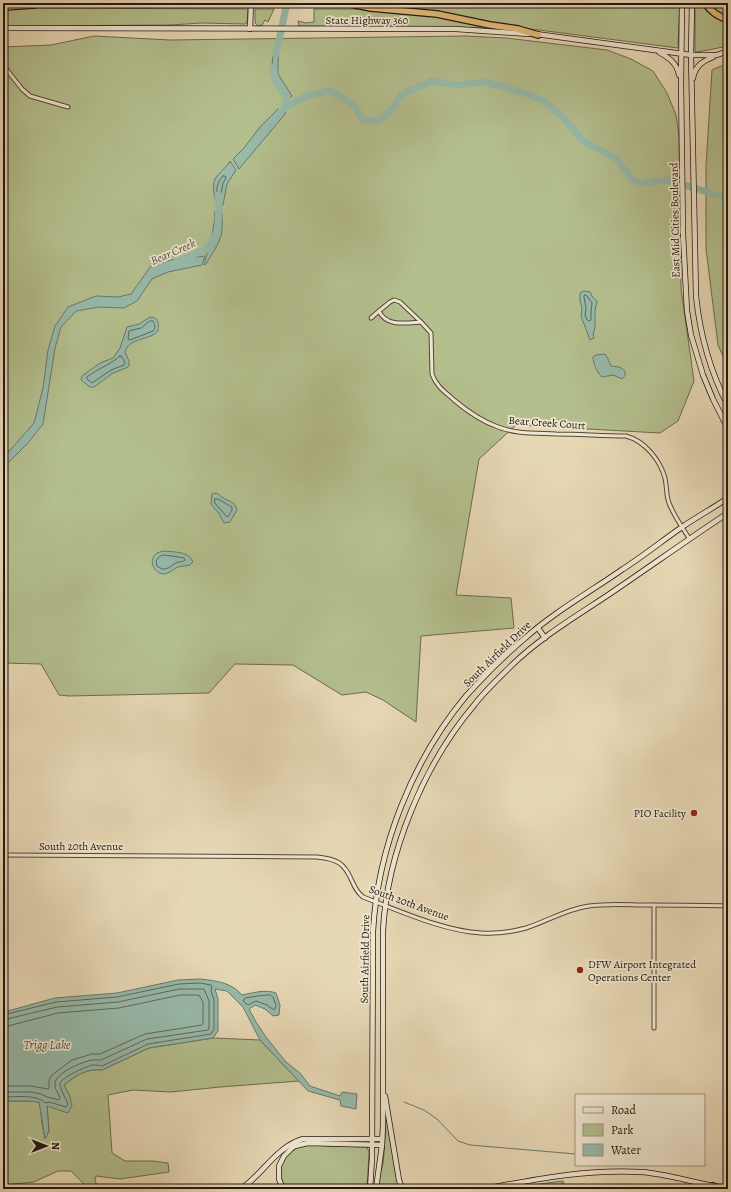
<svg xmlns="http://www.w3.org/2000/svg" width="731" height="1192" font-family="Alegreya,serif">
  <style>
    .green { fill: #b4bf8e; stroke: #6b6a4f }
    .water { fill: #97baaa; stroke: #68786c }
    .lines { fill: none; stroke-linecap: round; stroke-linejoin: round }
    .shore { stroke: #5c685d; stroke-width: 1 }
    .stream { stroke: #68786c; stroke-width: 1 }
    .river { stroke: #97baaa; stroke-width: 7 }
    .street-casing { stroke: #534639; stroke-width: 5 }
    .secondary-casing { stroke: #221610; stroke-width: 6 }
    .highway-casing { stroke: #221610; stroke-width: 8 }
    .street { stroke: #efe6cf; stroke-width: 3 }
    .secondary { stroke: #efe6cf; stroke-width: 4.5 }
    .highway { stroke: #e4bc7a; stroke-width: 5.5 }
    .poi-dot { fill: #8f2418; stroke: #efe6cf; stroke-width: 1.5 }
    .labels { text-anchor: middle; dominant-baseline: central; stroke-width: 3.5; stroke-linejoin: round; paint-order: stroke }
    .street-label { font-size: 11px; fill: #221610; stroke: #efe6cf }
    .poi-label { font-size: 11px; fill: #221610; stroke: #efe6cf; text-anchor: end }
    .water-label { font-size: 12px; font-style: italic; fill: #4b4f46; stroke: #efe6cf }
  </style>
  <rect width="100%" height="100%" fill="#e7d8b5"/>
  <filter id="stains"><feTurbulence type="fractalNoise" baseFrequency=".005" numOctaves="4"/><feColorMatrix values="0 0 0 0 .2 0 0 0 0 .09 0 0 0 0 .02 0 0 0 .5 -.17"/></filter>
  <radialGradient id="worn" r=".72"><stop offset=".6" stop-color="#630" stop-opacity="0"/><stop offset="1" stop-color="#630" stop-opacity=".3"/></radialGradient>
  <g class="green">
    <path d="M460,3h220l-2,41 1,3 -1,1 -178,-23 -101,-16 -1,-2z"/>
    <path d="M695,3h8l25,19v24l-20,4 -12,2 -1,-1z"/>
    <path d="M709,3h19v14c-8,-3 -14,-7 -19,-14z"/>
    <path d="M20,8l228,1 -1,14 -2,1 -43,-1 -32,2 -167,1v-17z"/>
    <path d="M255,9h19l-6,13 -3,-2 -3,5 -4,1 -3,-3z"/>
    <path d="M314,9h39l75,6 53,10v3l-182,-2 -1,-5 8,2 8,-1z"/>
    <path d="M94,36l76,4 295,-4 41,2 101,12 24,9 22,12 14,22 9,22 3,21 2,153 13,92 -16,40 -18,12 -144,-8 -37,34 -23,136 55,3 3,30 -93,8 -5,86 -33,-22 -17,-8 -24,3 -49,-30 -58,-1 -26,29 -140,3 -10,-1 -18,-31 -38,-1v-616l48,-2z"/>
    <path d="M728,63v304l-10,-22 -12,-96v-83l6,-96z"/>
    <path d="M213,1038l47,2 39,41 -79,6 -49,5 -38,-2 -25,5 4,58 13,8h28l15,2 1,9 -49,7 -24,-3 -1,4 3,9h-9l-18,-18h-13l-24,11 -31,3v-84h26l11,1 2,22 3,14 4,-7 -2,-25 23,-9 -6,-12c11,-9 23,-17 38,-15l47,-22z"/>
    <path d="M386,1116h1l14,73h-23c-1,-8 3,-17 5,-25 2,-16 2,-32 3,-48z"/>
    <path d="M304,1145l63,2 2,5 -2,37h-81l-5,-11v-13l1,-4 12,-13z"/>
    <path d="M563,1181l1,2 -18,6h-45z"/>
  </g>
  <g class="water">
    <path d="M275,45l4,2 -1,17v10l14,22 -4,3 -15,-25 -1,-10z"/>
    <path d="M278,109l8,4 -47,56 -6,-10 11,-11 16,-21z"/>
    <path d="M230,161l6,9 -9,14 -4,21 -7,-2c-2,-9 -5,-19 1,-27 5,-6 10,-9 13,-15z"/>
    <path d="M215,211l7,2c0,7 1,15 -1,23 -3,10 -10,19 -15,28l-2,1c4,-18 11,-35 11,-54z"/>
    <path d="M205,256l-3,9 -34,7 -16,7 -15,22 -13,7 -25,-1 -23,4 -15,16 -6,21 -12,76 -15,19 -25,25v-10l31,-35 9,-35 5,-38 7,-24 13,-19 28,-11 22,1 13,-3 20,-28 20,-6z"/>
    <path d="M584,291l6,1 3,6 4,3 -2,10v17l-2,6 1,4 -4,2 -9,-24 1,-8 -2,-7v-8z"/>
    <path d="M150,317c9,0 9,7 8,14 -9,10 -28,6 -33,21l4,9v5l-3,2 -13,5 -19,14h-4l-9,-7 1,-4 18,-13 13,-5 7,-10 7,-21 12,-3z"/>
    <path d="M605,354l3,5 3,7c3,1 7,0 10,2 6,3 5,8 1,11l-9,-4 -11,2c-5,-4 -9,-14 -9,-20l3,-2z"/>
    <path d="M216,493c3,1 5,4 9,6 6,3 10,3 12,11l-7,12 -6,1 -6,-11 -3,-3 -4,-5 1,-10z"/>
    <path d="M163,551c9,1 27,0 30,11l-3,3c-4,1 -9,1 -12,2 -5,2 -9,7 -15,7 -10,-1 -15,-15 -6,-21 2,-1 4,-1 6,-2z"/>
    <path d="M200,979c16,2 31,3 42,16 11,-2 23,-6 34,-2l4,12 -1,10 -6,1 -8,-7 -10,-4 -6,4 7,13 10,15 20,25 14,11 10,13 30,10 2,-4 15,2 -1,15 -15,-3 -1,-6 -32,-9 -48,-51 -17,-33 -16,-16 -12,-2 3,10v32l-5,7 -64,10 -47,22c-15,-2 -27,6 -38,15l6,12 2,9 -4,7 -21,-7 2,25 -4,8 -6,-37 -10,-1h-26v-90l1,1 51,-14 62,-5 61,-13z"/>
  </g>
  <g class="lines">
    <g class="shore">
      <path d="M223,176h2l1,2 -3,5 -2,10 -2,1 -2,-1c-1,-6 2,-13 6,-17z"/>
      <path d="M585,295l2,1 5,7 -1,8v9l-2,1 -2,-1 -2,-5 1,-7 -2,-11z"/>
      <path d="M150,321h3c2,3 3,7 0,10l-23,9 -2,-1 1,-8 12,-3z"/>
      <path d="M120,356l2,1 3,6 -1,2 -13,5 -19,13 -5,-4v-2c10,-8 23,-12 33,-21z"/>
      <path d="M215,499h3l14,8v3l-4,7 -2,-1c-4,-6 -8,-8 -11,-13z"/>
      <path d="M163,555l9,1 12,2 1,2c-2,2 -5,2 -7,2 -6,2 -9,8 -16,7l-5,-3 -1,-5 3,-4z"/>
      <path d="M270,995l3,2 3,8 -1,4 -1,1 -7,-5 -11,-4 -8,4 -5,-4 2,-3 13,-2z"/>
      <path d="M3,1015l53,-13 61,-5 62,-13 21,-1 11,2 1,2 -1,4 3,9v29l-3,5 -63,10 -46,22c-3,-1 -6,-1 -10,-1 -6,2 -31,12 -32,19 -1,3 7,16 8,21l-2,2 -17,-5 -4,1c-7,-9 -31,-6 -42,-6"/>
      <path d="M3,1020l54,-13 61,-5 61,-13h25l5,12v27l-1,2 -61,9 -46,21c-3,0 -6,0 -9,0 -10,2 -35,12 -37,23 -1,5 3,10 5,14l-1,3 -12,-3 -6,-3 -10,-2h-28"/>
      <path d="M3,1027l5,-1 50,-13 61,-5 61,-13h19l4,7v21l-1,2 -57,9 -45,20h-8l-20,6 -20,15 -3,5v8l-1,1 -17,-3h-28"/>
    </g>
    <path class="stream" d="M404,1102l20,8 13,9 21,22 12,4 106,9"/>
    <g class="river">
      <path d="M276,54l11,-51"/>
      <path d="M273,68l3,15 11,14 -2,10"/>
      <path d="M276,118l9,-11 22,-11 23,-5 23,13 10,16 16,1 14,-13 9,-14 30,-13 26,4 26,-3 25,6 34,12 22,19 18,22 34,18 15,21 10,3 26,-3 42,13 18,6"/>
      <path d="M218,221l1,-13 -1,-13"/>
      <path d="M176,262l31,-13 8,-14"/>
    </g>
    <g class="street-casing">
      <g id="street">
        <path d="M3,65l19,24 8,7 38,11"/>
        <path d="M394,300l6,2 21,20c-15,1 -35,5 -42,-11l11,-9z"/>
        <path d="M371,318l8,-7"/>
        <path d="M421,322l10,11 1,41c4,12 13,18 22,26 13,11 27,21 44,27 18,7 38,6 58,7 23,0 47,2 70,2 19,5 34,24 39,42 2,9 1,17 4,25 5,13 13,24 20,35"/>
        <path d="M3,855l314,2c19,2 27,5 35,24 3,7 5,11 11,16 35,13 80,34 118,36 15,1 30,-1 45,-5 22,-7 40,-19 63,-22 20,-3 40,-1 60,-1 26,0 53,0 79,1"/>
        <path d="M654,1028v-123"/>
      </g>
    </g>
    <g class="secondary-casing">
      <g id="secondary">
        <path d="M682,3l-1,80 2,151 4,77 4,24 12,40 10,24 15,30"/>
        <path d="M692,3l-1,52 5,241c4,39 14,75 32,110"/>
        <path d="M3,28l453,1 72,5"/>
        <path d="M250,29l1,-26"/>
        <path d="M536,34l155,21h26l11,-4"/>
        <path d="M659,52c10,6 18,11 20,23"/>
        <path d="M693,78c2,-12 10,-17 20,-21"/>
        <path d="M538,628l7,10"/>
        <path d="M385,1096l14,84 3,9"/>
        <path d="M241,1189c22,-15 35,-42 62,-50h79"/>
        <path d="M283,1189l-4,-10v-13l5,-10 8,-8 3,-2 13,-3 74,2"/>
        <path d="M370,1189l2,-31 1,-227c5,-84 39,-170 93,-235 18,-20 38,-40 58,-57 30,-27 66,-47 99,-70 20,-13 39,-28 59,-42 15,-10 31,-19 46,-29"/>
        <path d="M376,1189l6,-44 1,-20v-194c4,-79 41,-167 92,-227 11,-14 25,-27 37,-39 29,-28 63,-48 96,-70 40,-27 79,-55 120,-82"/>
        <path d="M471,1189l15,-1"/>
        <path d="M484,1189c52,-10 104,-20 157,-17 30,2 58,13 87,16"/>
      </g>
    </g>
    <g class="highway-casing">
      <g id="highway">
        <path d="M346,3l25,5 66,6 53,11 28,4 20,6"/>
        <path d="M705,3c6,9 13,13 23,17"/>
        <path d="M3,7l31,-2 7,-2"/>
        <path d="M713,1186l6,3"/>
      </g>
    </g>
    <use href="#street" class="street"/>
    <use href="#secondary" class="secondary"/>
    <use href="#highway" class="highway"/>
  </g>
  <g class="poi-dot">
    <circle cx="694" cy="813" r="4"/>
    <circle cx="580" cy="970" r="4"/>
  </g>
  <g class="labels">
    <g class="street-label">
      <text x="367" y="20">State Highway 360</text>
      <text transform="translate(675 220) rotate(-91)">East Mid Cities Boulevard</text>
      <text transform="translate(547 423) rotate(4)">Bear Creek Court</text>
      <text transform="translate(497 654) rotate(-44)">South Airfield Drive</text>
      <text x="81" y="846">South 20th Avenue</text>
      <text transform="translate(409 903) rotate(20)">South 20th Avenue</text>
      <text transform="translate(365 959) rotate(-89)">South Airfield Drive</text>
    </g>
    <g class="poi-label">
      <text x="686" y="813">PIO Facility</text>
      <text x="588" y="964" text-anchor="start">DFW Airport Integrated<tspan x="588" dy="13">Operations Center</tspan></text>
    </g>
    <g class="water-label">
      <text transform="translate(173 252) rotate(-24)">Bear Creek</text>
      <text x="47" y="1045">Trigg Lake</text>
    </g>
  </g>
  <rect width="731" height="1192" fill="none" stroke="#e7d8b5" stroke-width="16"/>
  <rect x="4" y="4" width="723" height="1184" fill="none" stroke="#221610" stroke-width="2"/>
  <rect x="8" y="8" width="715" height="1176" fill="none" stroke="#221610"/>
  <rect x="575" y="1094" width="130" height="72" fill="#efe6cf" stroke="#9d9383"/>
  <rect x="583" y="1107" width="20" height="6" fill="#efe6cf" stroke="#9d9383"/>
  <text x="611" y="1114" font-size="12" fill="#221610">Road</text>
  <rect x="583" y="1124" width="20" height="12" fill="#b4bf8e" stroke="#9d9383"/>
  <text x="611" y="1134" font-size="12" fill="#221610">Park</text>
  <rect x="583" y="1144" width="20" height="12" fill="#97baaa" stroke="#9d9383"/>
  <text x="611" y="1154" font-size="12" fill="#221610">Water</text>
  <g transform="translate(46 1146) rotate(90)" stroke="#efe6cf" stroke-width="3" paint-order="stroke">
  <path d="M0-3L7 15L0 10L-7 15Z" fill="#221610"/>
  <text y="-6" font-size="11" font-weight="bold" text-anchor="middle" fill="#221610">N</text>
  </g>
  <rect width="100%" height="100%" filter="url(#stains)"/>
  <rect width="100%" height="100%" fill="url(#worn)"/>
</svg>
